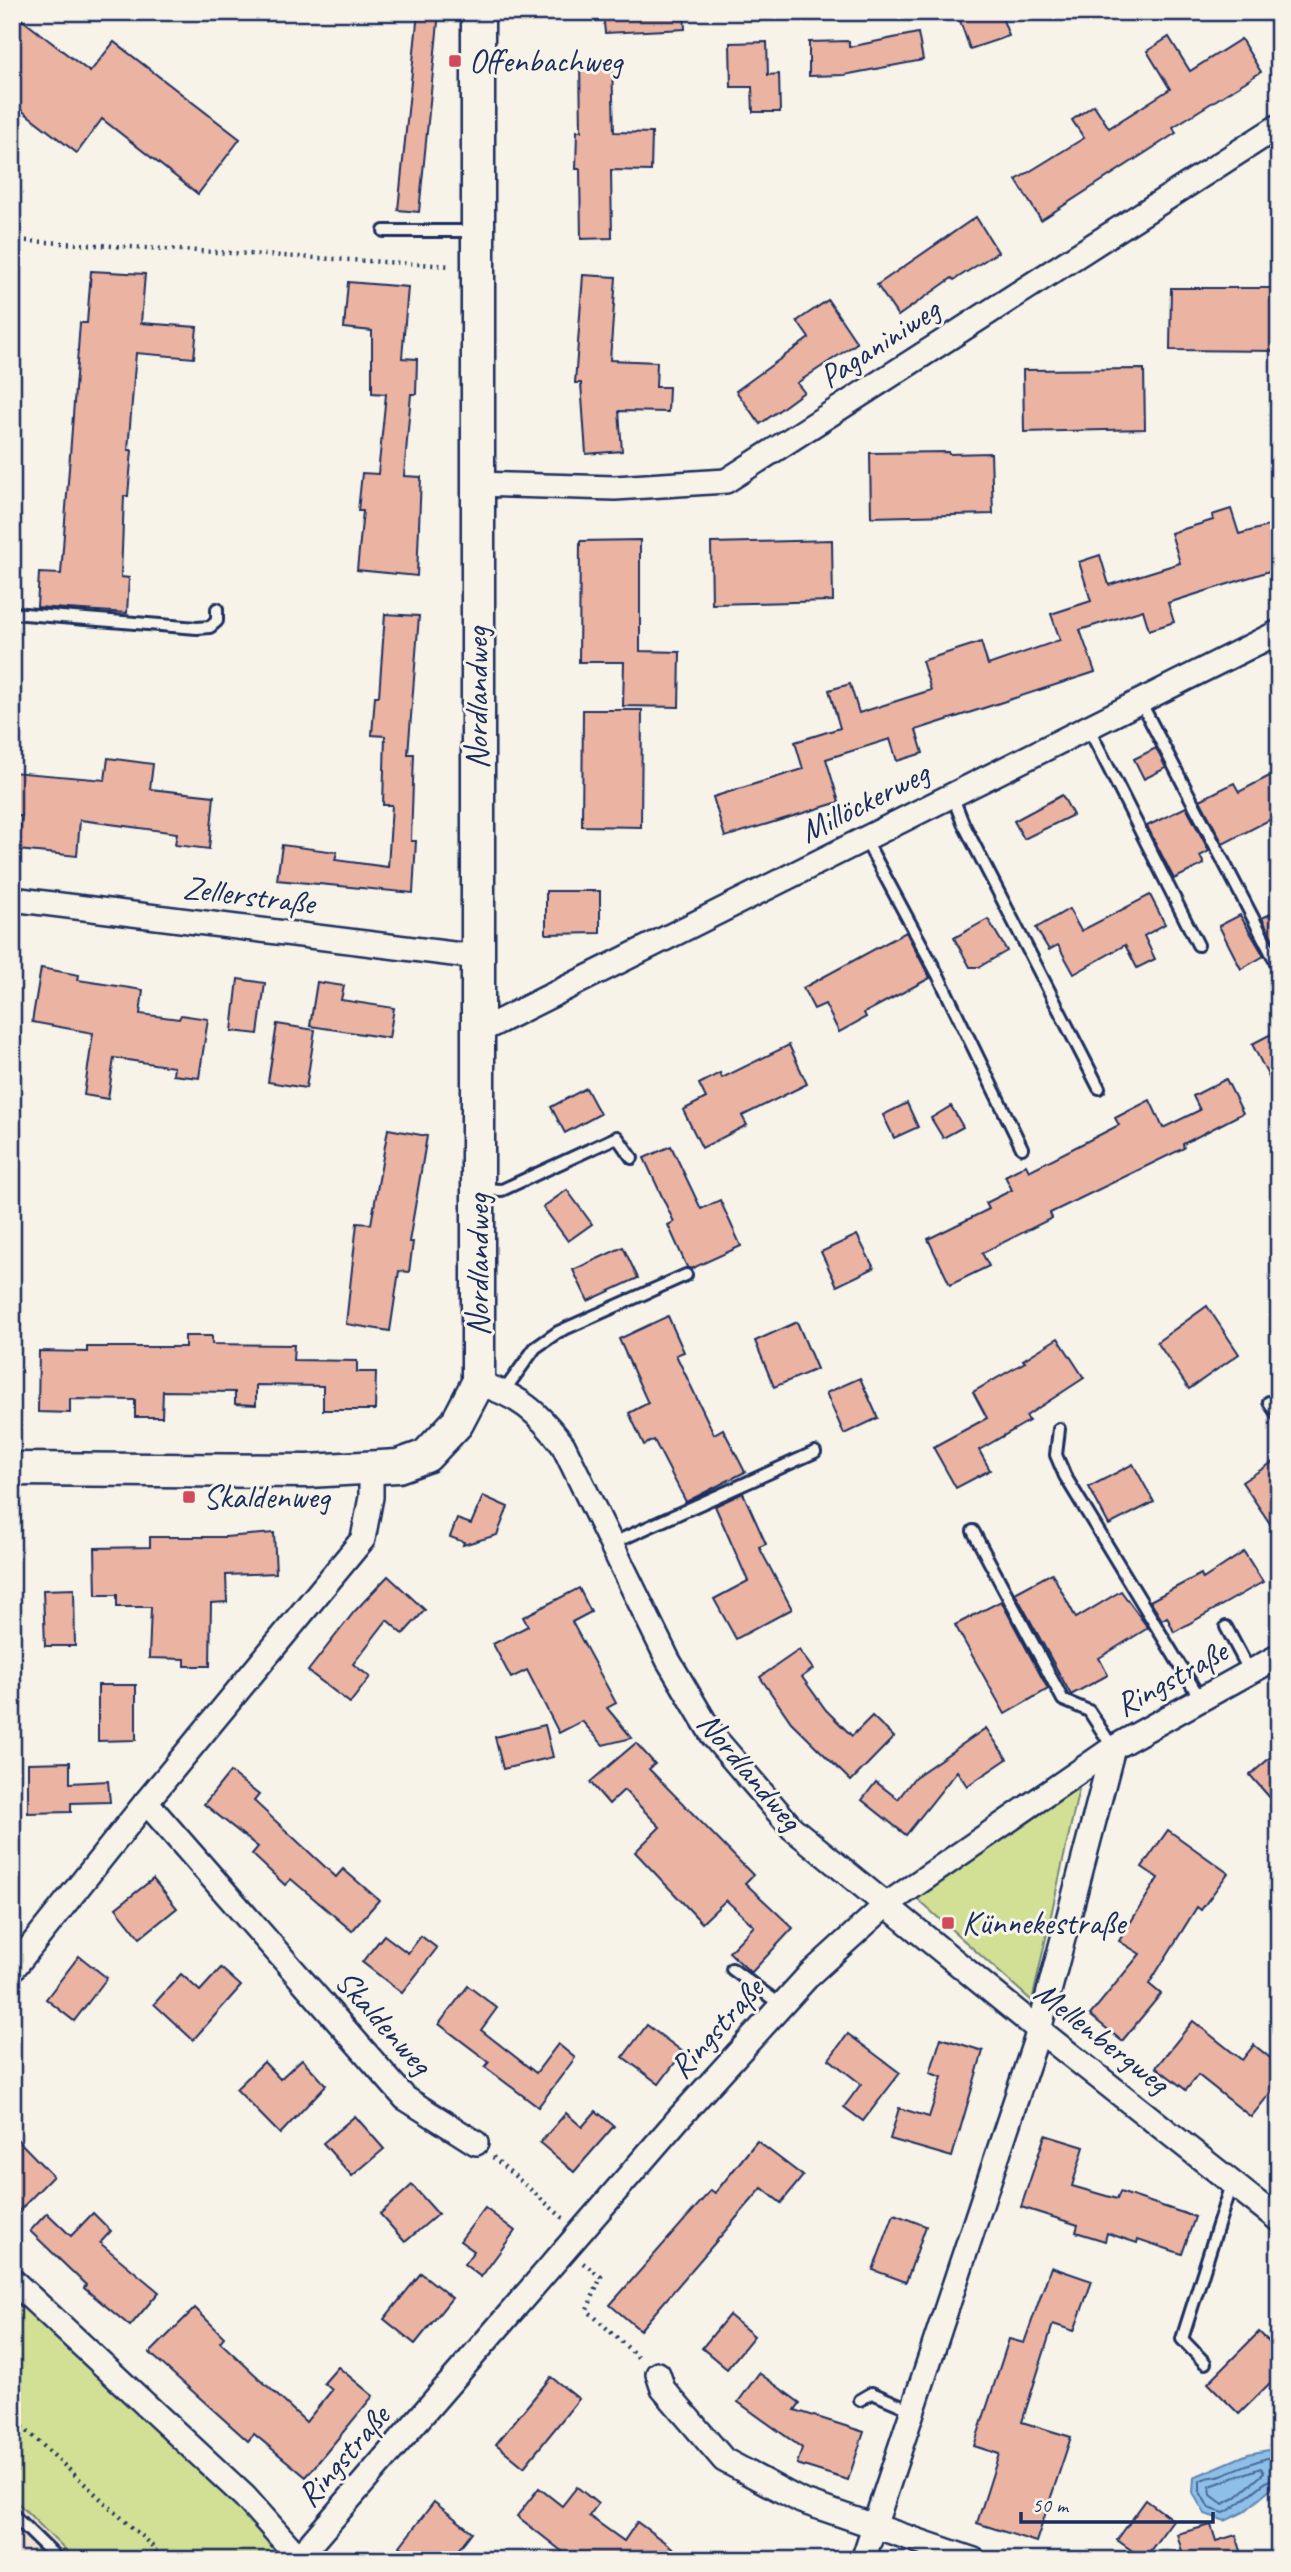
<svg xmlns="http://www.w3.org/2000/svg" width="1291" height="2572" font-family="Caveat,sans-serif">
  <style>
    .built { fill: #f3e0d3 }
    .green { fill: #d1e094; stroke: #768879; stroke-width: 2 }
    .water { fill: #8dbfe9; stroke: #5f85b1; stroke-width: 2 }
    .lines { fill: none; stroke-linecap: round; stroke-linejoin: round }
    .shore { stroke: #496996; stroke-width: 2 }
    .building { fill: #ebb3a2; stroke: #1b2f5e; stroke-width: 2 }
    .lane-casing { stroke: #1b2f5e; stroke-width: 16 }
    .street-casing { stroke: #1b2f5e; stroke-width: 28 }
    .secondary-casing { stroke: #1b2f5e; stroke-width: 37 }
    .path { stroke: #1b2f5e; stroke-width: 4.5; stroke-dasharray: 2 5; stroke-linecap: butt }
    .lane { stroke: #f7f3e8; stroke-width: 10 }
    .street { stroke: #f7f3e8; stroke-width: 23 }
    .secondary { stroke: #f7f3e8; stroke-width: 32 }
    .poi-dot { fill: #d1495b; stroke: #f7f3e8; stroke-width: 2.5 }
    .labels { text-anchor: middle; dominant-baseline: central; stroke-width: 6; stroke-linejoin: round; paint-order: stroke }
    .poi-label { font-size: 33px; fill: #1b2f5e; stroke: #f7f3e8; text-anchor: start }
    .street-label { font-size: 33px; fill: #1b2f5e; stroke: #f7f3e8 }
  </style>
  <rect width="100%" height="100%" fill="#f7f3e8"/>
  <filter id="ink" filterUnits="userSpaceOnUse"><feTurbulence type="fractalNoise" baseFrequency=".0143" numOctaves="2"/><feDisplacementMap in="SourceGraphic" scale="14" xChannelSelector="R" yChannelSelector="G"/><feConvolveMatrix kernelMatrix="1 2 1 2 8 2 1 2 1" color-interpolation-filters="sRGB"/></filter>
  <g filter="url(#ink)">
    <path class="built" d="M12,2497l24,23 39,40h-63z"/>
    <g class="green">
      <path d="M1080,1784l-48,217 -116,-103z"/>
      <path d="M12,2288l278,270 2,2h-217l-63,-63z"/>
    </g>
    <path class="water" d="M1279,2448v34l-35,30 -19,9 -20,-7 -12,-21 1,-16 54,-23z"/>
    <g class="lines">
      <g class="shore">
        <path d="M1279,2455c-24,5 -36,12 -58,20 -8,3 -14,1 -21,6v11l9,16 15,5c18,-8 39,-34 55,-37"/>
        <path d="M1261,2468l3,5 -29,25 -12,6 -12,-9 -1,-9z"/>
      </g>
    </g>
    <g class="building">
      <path d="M12,12l78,60 24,-30 126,97 -42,55 -96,-75 -25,34 -65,-50z"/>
      <path d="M418,12h21l-20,200 -21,-2z"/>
      <path d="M603,12h81l1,17 -80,4z"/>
      <path d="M957,12h43l9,24 -39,13z"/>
      <path d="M918,33l5,27 -79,15 -35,1v-34l40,-1v6z"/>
      <path d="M1169,37l21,34 51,-32 20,33 -88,55 3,6 -135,87 -25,-40 68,-42 -12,-18 22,-15 15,23 61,-39 -23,-38z"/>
      <path d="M767,42l1,33 11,-1 1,38h-27l-1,-25h-21l-1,-44z"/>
      <path d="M580,62h32l2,70 38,1 -1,38 -40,-1 1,68 -31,1 -1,-70h-4l1,-38h4z"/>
      <path d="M976,217l22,35 -44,28 -2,-2 -54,38 -21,-31z"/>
      <path d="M91,271l54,3 -4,49 56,4 -3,31 -58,-5 -8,97h4l-4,46h-4l-3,81 8,1 -2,35 -90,-6 2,-34 22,1 19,-251h7z"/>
      <path d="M583,275l33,2 -6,83 47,2 -1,25h13l-1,25 -49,-1 3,40 -36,3 -5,-71h-6z"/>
      <path d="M348,282l60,5 -6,71 15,1 -1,35h-5l-7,82 17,1 -4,99 -60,-6 6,-59h-5l4,-38 16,1 8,-80 -14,-1v-62l-28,-3z"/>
      <path d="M1171,288h108v63l-109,-1z"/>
      <path d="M828,300l29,43 -60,40 7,9 -44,32 -24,-33 73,-53 -12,-17z"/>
      <path d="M1144,369l1,60 -121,3 -1,-62z"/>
      <path d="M949,452v2l42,-1 2,61 -122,3 -1,-64z"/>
      <path d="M1231,509l8,25 40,-11v45l-111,35 6,19 -12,4 -13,4 -6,-20 -63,20 15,42 -179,58 7,23 -26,8 -7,-22 -64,20 13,43 -114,35 -12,-40 90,-28 -8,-27 45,-14 -11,-38 21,-6 9,29 72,-23 -9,-29 59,-19 7,23 72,-25 -9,-26 40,-13 -12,-39 21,-7 9,30 71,-22 -9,-30 42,-13 -1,-5z"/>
      <path d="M640,540v111l40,1 -1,55 -56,-1 1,-44h-45l1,-121z"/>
      <path d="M832,540l1,61 -121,3 -1,-61z"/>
      <path d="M385,614l34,2 -11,138h6l-3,87h5l-3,52 -136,-13 5,-35 55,7 -2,8 53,7 4,-62h-9l2,-69 -13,-1 3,-39h4z"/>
      <path d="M583,710h59l-1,117 -59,-1z"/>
      <path d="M1156,748l10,20 -22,11 -10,-20z"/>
      <path d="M108,758l45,6 -3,25 64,7 -5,53 -34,-4 2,-12 -97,-13 -3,36 -59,-6 4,-34h-10v-44l93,8z"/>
      <path d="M1279,771v44l-56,29 -23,-44 34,-17 5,9z"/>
      <path d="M1062,795l11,20 -49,24 -10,-18z"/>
      <path d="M1186,807l23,44 -9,5 4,8 -30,15 -27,-53z"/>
      <path d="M546,891h54v42l-54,1z"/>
      <path d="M1150,895l15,29 -21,12 11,23 -18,9 -12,-23 -51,29 -16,-29 -9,5 -13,-22 33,-19 12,22z"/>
      <path d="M1279,910v39h-1l-16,-31z"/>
      <path d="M1240,915l24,41 -23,13 -22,-43z"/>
      <path d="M988,919l19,32 -28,16h-9l-16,-29z"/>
      <path d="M906,932l24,46 -66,35 2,4 -27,15 -14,-28 -11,5 -11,-21z"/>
      <path d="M41,968l38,7 -1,5 65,10 -3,24 39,5 2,-4 27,4 -9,59 -26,-3 1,-8 -60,-9 -6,41 -24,-4 9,-62 -61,-11z"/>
      <path d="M238,979l27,4 -7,51 -26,-3z"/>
      <path d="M317,982l27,4 -3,14 53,8 -5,30 -79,-12z"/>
      <path d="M277,1024l38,6 -9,58 -38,-6z"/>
      <path d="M1279,1030v67l-27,-53z"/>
      <path d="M789,1045l18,39 -65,32 5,9 -45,23 -19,-38 23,-12 -7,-14 21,-11 2,5z"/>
      <path d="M1226,1079l17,34 -60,31 1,4 -134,65 2,5 -70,35 7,13 -39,19 -22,-46 61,-30 -3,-6 26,-13 -7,-14 21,-11 3,6 90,-46 -4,-7 35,-18 13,28 37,-18 -7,-14z"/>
      <path d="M586,1088l14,26 -35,19 -14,-26z"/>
      <path d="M907,1103l11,24 -24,11 -11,-23z"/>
      <path d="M951,1106l12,21 -20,11 -12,-20z"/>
      <path d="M388,1129l39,7 -18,106h4l-4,30 -10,-1 -9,60 -44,-7 11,-101 14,1z"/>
      <path d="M671,1146l30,63 19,-9 21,46 -50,23 -4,-2 -19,-42 6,-3 -30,-64z"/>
      <path d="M567,1190l25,34 -24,17 -25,-34z"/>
      <path d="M857,1235l17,33 -37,18 -16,-34z"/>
      <path d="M623,1247l15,31 -50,23 -15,-31z"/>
      <path d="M1207,1306l32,48 -50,35 -32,-47z"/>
      <path d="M668,1316l16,36 -8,3 38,79 9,-5 22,43 -59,30 -32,-62 -10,5 -15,-32 19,-10 -29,-64z"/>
      <path d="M797,1322l20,47 -43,18 -19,-46z"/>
      <path d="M185,1336h27v8l82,1 -1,15 64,1v11h19l-1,38h-52v-24l-67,-1v20l-21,-1v-12l-72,-1 -1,26h-27v-17l-65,-1v14l-32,-1 1,-61 48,1v-5h98z"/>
      <path d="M1058,1338l26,40 -58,38 3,5 -50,29 11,20 -34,18 -23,-41 54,-29 -14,-26 52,-30 -2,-2z"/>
      <path d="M860,1378l18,40 -34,16 -18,-41z"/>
      <path d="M1279,1458v79l-37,-55z"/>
      <path d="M1133,1464l21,38 -45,23 -20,-38z"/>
      <path d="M743,1493l23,51 -7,3 33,62 -56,30 -22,-40 34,-18 -33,-75z"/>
      <path d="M483,1496l25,11 -11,28 -34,10 1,-3 -14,-5 7,-18 14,5z"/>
      <path d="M274,1533l2,40 -50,2 1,27 -16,1 -1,63h-25v-7l-36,-1 2,-51h-34v-12h-21l-1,-47 55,-1v-10h75z"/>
      <path d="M1244,1552l19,30 -89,50 -7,-15 -5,3 -12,-19 51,-27 2,5z"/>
      <path d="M1052,1573l24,45 45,-27 27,37 -49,30 9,17 -37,20 -56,-102z"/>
      <path d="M388,1576l37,34 -22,24 -16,-14 -34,44 17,13 -20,26 -42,-32 46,-59z"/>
      <path d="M579,1588l12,24 -19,10 44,81 -9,5 25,30 -29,7 -21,-24 -23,12 -32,-63 -16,8 -18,-34 35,-18 -5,-9z"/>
      <path d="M74,1589l1,57h-30l-2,-56z"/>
      <path d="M1001,1601l47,88 -43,25 -50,-89z"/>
      <path d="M799,1650l14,19 -11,8 24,33 26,26 20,-20 22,21 -43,44 -60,-59 -31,-45z"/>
      <path d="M98,1685h38v55l-38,1z"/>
      <path d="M545,1725l8,32 -50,12 -8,-32z"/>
      <path d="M986,1728l21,31 -40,27 -10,-15 -51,64 -44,-35 14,-18 22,17 17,-22z"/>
      <path d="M636,1743l19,21 -6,5 104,106 -8,8 48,45 -42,45 -22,-21 25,-26 -28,-26 -24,23 -67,-71 25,-25 -36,-37 -15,14 -19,-22z"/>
      <path d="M1279,1750v58l-29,-33z"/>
      <path d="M70,1762v21l38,-2 2,21 -39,1v9l-43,1v-50z"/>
      <path d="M230,1772l29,23 -5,6 82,76 7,-8 36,31 -27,31 -61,-52 -6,6 -33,-31 6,-7 -54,-43z"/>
      <path d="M1168,1830l60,43 -27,37 -4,-3 -48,77 12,10 -39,47 -32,-26 50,-61 -21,-13 39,-63 -16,-11z"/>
      <path d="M153,1879l24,29 -37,30 -24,-30z"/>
      <path d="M384,1935l24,18 13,-17 16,12 -35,45 -40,-31z"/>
      <path d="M79,1956l28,22 -33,43 -28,-22z"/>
      <path d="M221,1968l20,18 -48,54 -39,-36 27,-30 19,17z"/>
      <path d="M468,1986l29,22 -16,22 55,43 22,-29 17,14 -37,49 -53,-40 4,-5 -50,-38z"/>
      <path d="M1193,2021l49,39 12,-15 25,20v17l-28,35 -53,-42 -12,15 -30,-23z"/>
      <path d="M647,2025l36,27 -24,32 -36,-27z"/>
      <path d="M848,2034l52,39 -37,48 -19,-14 17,-23 -32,-25z"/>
      <path d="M941,2038l42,13 -31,106 -62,-18 9,-31 30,9 13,-40 -12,-4z"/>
      <path d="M302,2059l24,26 -46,49 -44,-45 28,-27 16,17z"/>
      <path d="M596,2111l18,15 -40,46 -34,-29 26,-30 16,14z"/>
      <path d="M355,2116l29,33 -32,27 -29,-33z"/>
      <path d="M12,2134l41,42 -41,42z"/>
      <path d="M1045,2135l39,12 -12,39 45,13 3,-7 75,25 -13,37 -44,-15 -1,4 -30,-10 -2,8 -29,-9 2,-7 -57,-18z"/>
      <path d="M757,2141l46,35 -22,27 -19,-15 -122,142 -30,-25 101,-115 4,3z"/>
      <path d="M412,2185l26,29 -33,28 -25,-28z"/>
      <path d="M485,2208l30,23 -34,46 -17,-13 10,-13 -14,-10z"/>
      <path d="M47,2213l24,23 22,-23 18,18 -11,12 59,49 -29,34 -46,-38 2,-3 -56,-54z"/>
      <path d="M894,2214l32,12 -20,56 -33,-12z"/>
      <path d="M1051,2267l41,14 -18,50 -21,-7 -31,98 49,15 -35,105 -59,-19 22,-69 -25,-8 35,-107 15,4z"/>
      <path d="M421,2273l31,25 -37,46 -31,-25z"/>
      <path d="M195,2308l29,29 -4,5 86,80 26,-32 -8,-7 14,-16 35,29 -67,81 -52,-43 -6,7 -98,-88z"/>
      <path d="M729,2315l25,21 -27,33 -25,-21z"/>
      <path d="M1259,2332l20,19v23l-40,40 -31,-31z"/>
      <path d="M759,2373l41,30 -5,7 69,22 -16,48 -51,-16 5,-16 -64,-46z"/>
      <path d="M551,2377l28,22 -55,68 -28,-23z"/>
      <path d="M577,2487l21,17 -9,12 35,25 13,-19 52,38h-116l-56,-44 22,-28 23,18z"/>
      <path d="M1146,2500l27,20 -29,39 -27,-19z"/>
      <path d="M434,2502l38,30 -22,28h-32l-18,-14z"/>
      <path d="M1211,2525l5,16 20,-6 7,22 -11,3h-61v-6l11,-3 -5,-17z"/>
    </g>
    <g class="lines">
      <g class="lane-casing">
        <g id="lane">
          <path d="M384,231h91"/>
          <path d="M12,613l185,15 13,-1 7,-6v-12"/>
          <path d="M1140,701l139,267"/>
          <path d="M1088,727l110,218"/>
          <path d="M952,795l11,28 136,265"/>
          <path d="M865,839l74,138 83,171"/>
          <path d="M481,1189l21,1 115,-53 15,21"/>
          <path d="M504,1391l31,-43 23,-16 128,-57"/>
          <path d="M1269,1402l10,15"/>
          <path d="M1059,1429l-3,26 9,21 136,224"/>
          <path d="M973,1531l90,169 26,11 24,37"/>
          <path d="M611,1544l204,-92"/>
          <path d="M1226,1627l24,45"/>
          <path d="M732,1969l49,36"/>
          <path d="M1205,2363l-23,-24 50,-158"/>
          <path d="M860,2400l12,-7 40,17"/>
          <path d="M12,2514l47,46"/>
        </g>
      </g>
      <g class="street-casing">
        <g id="street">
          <path d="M476,484l139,4 111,-7 553,-355"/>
          <path d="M12,899l465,58"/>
          <path d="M478,1032l801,-400"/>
          <path d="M478,1383c41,13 59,28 85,62l105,215 45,76 79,92 247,202 240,190"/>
          <path d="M146,1802l259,296 71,45"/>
          <path d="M12,1970l134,-168 217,-263 8,-42v-28"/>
          <path d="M12,2280l233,217 56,63"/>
          <path d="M658,2374l5,15 61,71 77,41 173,59"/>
          <path d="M299,2557l380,-439 131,-144 76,-69 227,-157 166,-92"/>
          <path d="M863,2560l176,-530 74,-282"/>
        </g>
      </g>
      <g class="secondary-casing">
        <path id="secondary" d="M12,1469l296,2 90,-5 28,-10 31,-33 21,-40v-1371"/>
      </g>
      <g class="path">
        <path d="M12,240l440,26"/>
        <path d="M493,2157l70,61"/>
        <path d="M583,2263l18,14 -14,33 53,49"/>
        <path d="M12,2417l140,129 10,14"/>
      </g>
      <use href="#lane" class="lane"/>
      <use href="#street" class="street"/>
      <use href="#secondary" class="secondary"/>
    </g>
  </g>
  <g class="poi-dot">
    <rect x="448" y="54" width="14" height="14" rx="3.5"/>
    <rect x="182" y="1490" width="14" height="14" rx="3.5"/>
    <rect x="941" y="1916" width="14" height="14" rx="3.5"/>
  </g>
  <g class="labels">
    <g class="poi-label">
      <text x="469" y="61">Offenbachweg</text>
      <text x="203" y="1497">Skaldenweg</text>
      <text x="962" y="1923">Künnekestraße</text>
    </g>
    <g class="street-label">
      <text transform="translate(879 343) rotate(-33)">Paganiniweg</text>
      <text transform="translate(477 698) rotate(-90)">Nordlandweg</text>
      <text transform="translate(864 802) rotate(-27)">Millöckerweg</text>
      <text transform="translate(249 895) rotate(7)">Zellerstraße</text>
      <text transform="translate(478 1265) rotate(-90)">Nordlandweg</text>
      <text transform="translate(1171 1678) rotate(-29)">Ringstraße</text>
      <text transform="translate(750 1771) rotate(50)">Nordlandweg</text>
      <text transform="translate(384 2022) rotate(48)">Skaldenweg</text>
      <text transform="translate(716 2028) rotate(-48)">Ringstraße</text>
      <text transform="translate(1102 2037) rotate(38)">Mellenbergweg</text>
      <text transform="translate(343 2456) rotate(-49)">Ringstraße</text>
    </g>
  </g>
  <rect width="1291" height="2572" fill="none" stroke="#f7f3e8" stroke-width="42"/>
  <rect x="21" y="21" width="1249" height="2530" fill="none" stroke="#1b2f5e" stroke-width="2.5" filter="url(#ink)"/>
  <path d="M1021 2512v10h192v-10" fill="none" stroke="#1b2f5e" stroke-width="3.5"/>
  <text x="1032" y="2512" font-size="21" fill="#1b2f5e" stroke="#f7f3e8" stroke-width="5" paint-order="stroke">50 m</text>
</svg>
